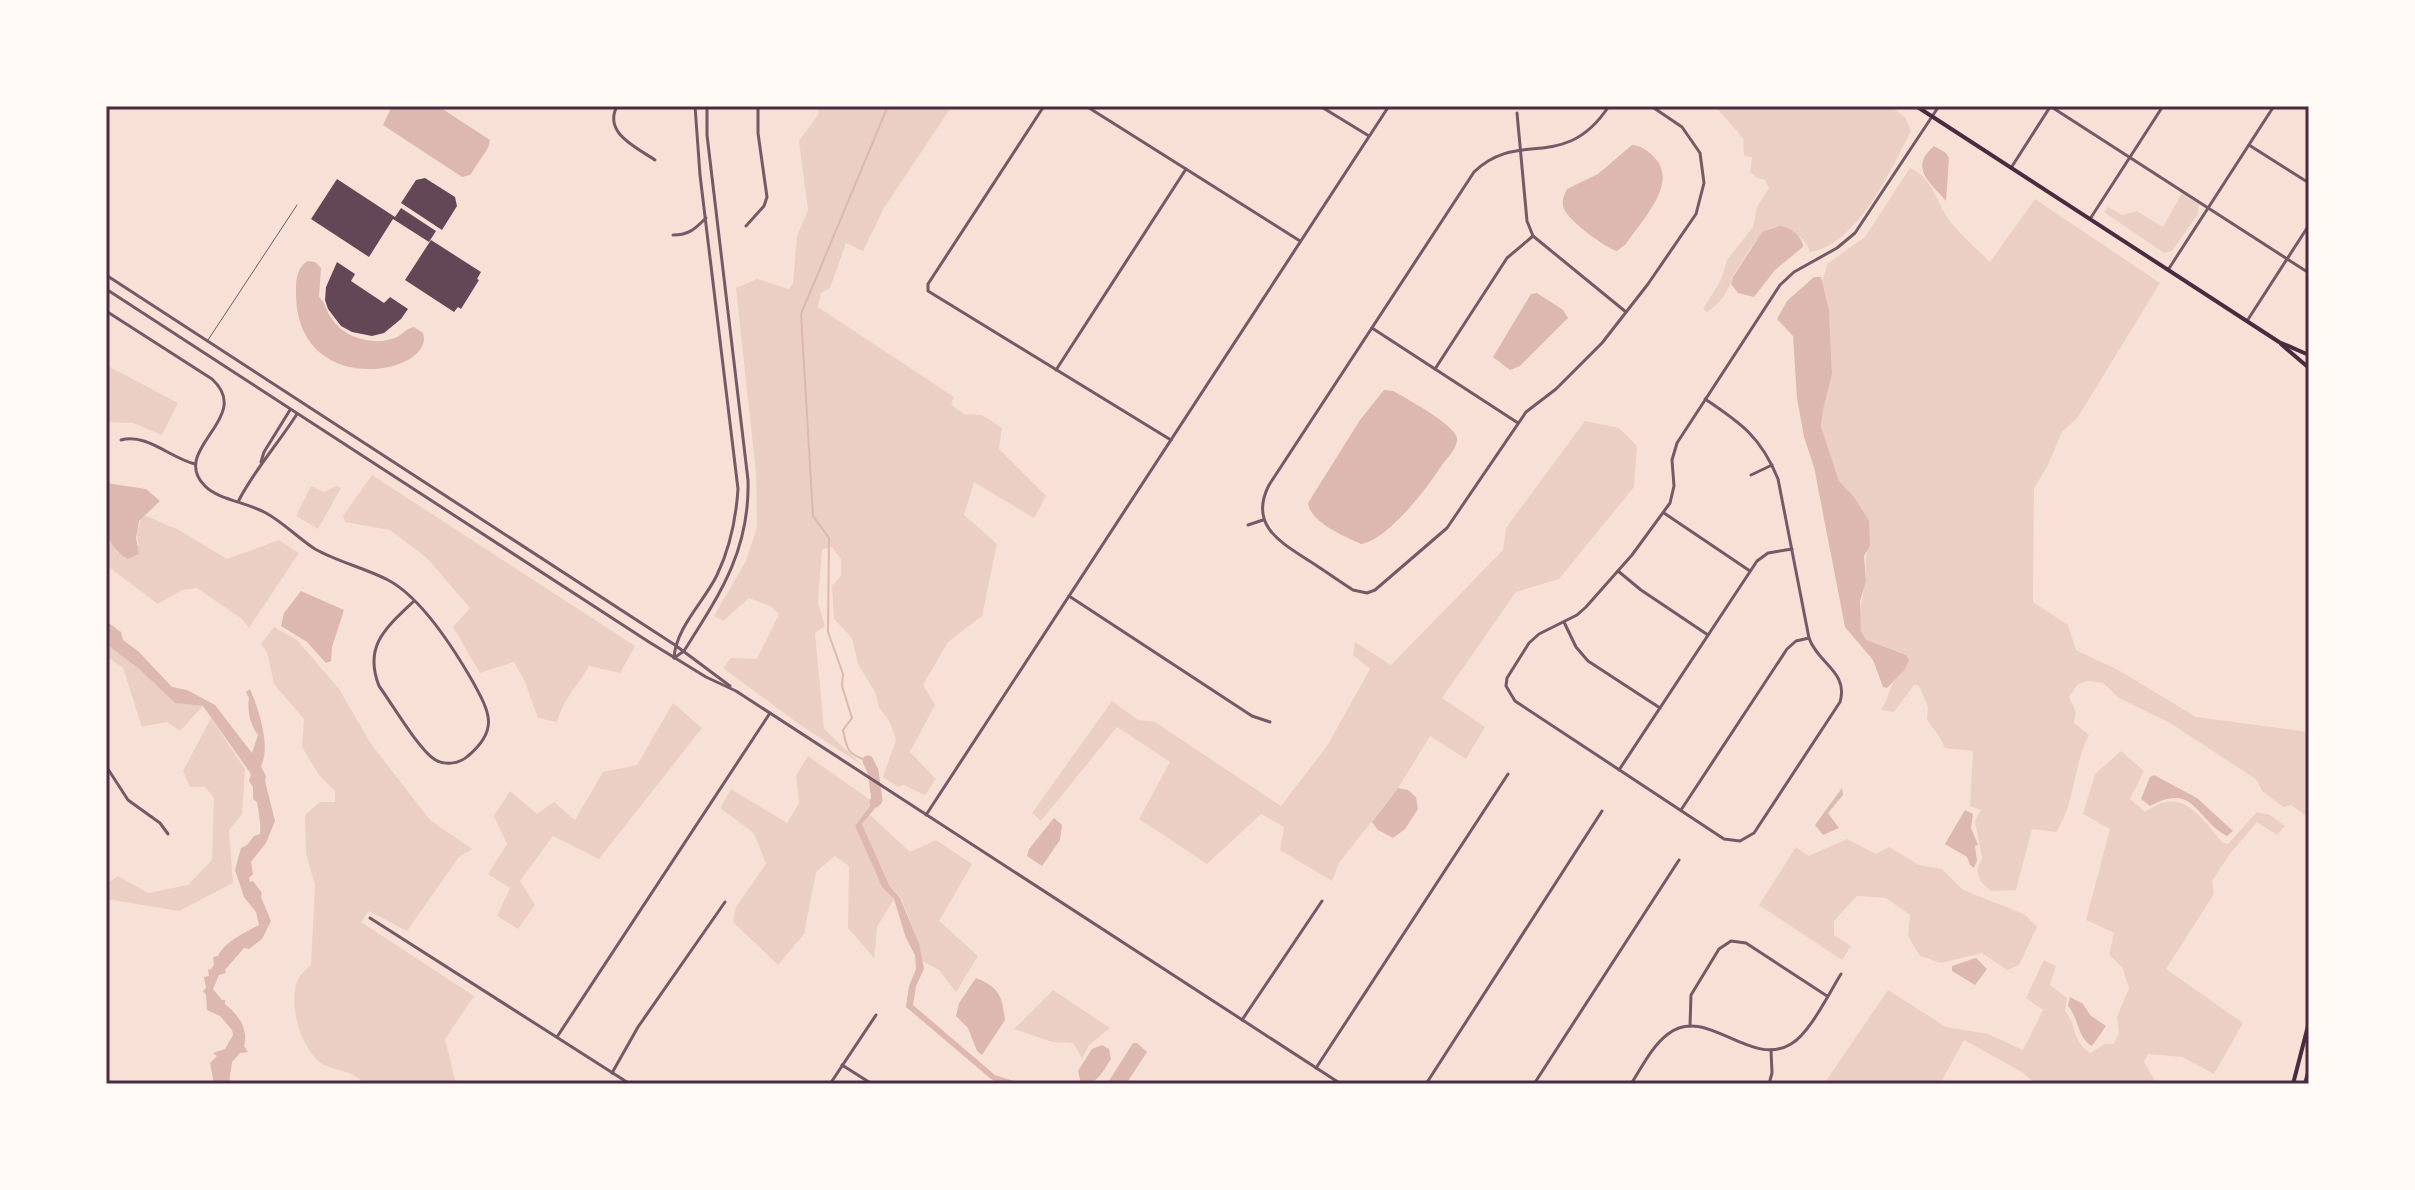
<svg xmlns="http://www.w3.org/2000/svg" width="2415" height="1190" font-family="'Public Sans',sans-serif">
  <style>
    .green { fill: #ebcfc5 }
    .water { fill: #dcb8b0 }
    .lines { fill: none; stroke-linecap: round; stroke-linejoin: round }
    .stream { stroke: #dcb8b0; stroke-width: 2 }
    .river { stroke: #dcb8b0; stroke-width: 11 }
    .building { fill: #644757 }
    .service { stroke: #755966; stroke-width: 1 }
    .minor { stroke: #755966; stroke-width: 3 }
    .tertiary { stroke: #755966; stroke-width: 3 }
    .secondary { stroke: #4a2c40; stroke-width: 4 }
    .primary { stroke: #4a2c40; stroke-width: 4 }
    .neatline { fill: none; stroke: #4a2c40; stroke-width: 3 }
  </style>
  <rect width="100%" height="100%" fill="#f7e1d7"/>
  <g class="green">
    <path d="M819,106h133l-68,102 -21,43 -17,-8 -16,45 -9,5 -3,14 136,90 -3,8 13,9 18,1 20,13 -3,21 47,47 -12,22 -60,-36 -10,33 33,29 -15,72 -34,26 -25,43 12,20 -25,47 26,27 -11,16 -21,-10 -6,2 -15,-10 13,-37 -6,-18 -11,-15 -4,-15 -17,-28 -6,-26 -18,-19 -2,-33 9,-10v-17l-9,-12 -10,2 -4,54 7,23 -10,7 9,96 38,36 -63,-41 -76,-56 8,-10 26,1 22,-45 -9,-8 -21,-8 -26,23 -9,-5 32,-55 11,-34 -1,-54 -20,-185 21,-9 32,10 4,-5 4,-48 11,-26 -9,-69 19,-26z"/>
    <path d="M1715,106h174l16,11 6,14c-20,39 -54,114 -101,121 -3,-9 -7,-13 -15,-19 -28,-24 -49,24 -62,43 -3,14 -14,29 -26,36l-4,-3 18,-29 6,-20 26,-33 4,-20 12,-19 -4,-8 -8,-2 -7,-6 2,-15 -8,-1 -1,-18z"/>
    <path d="M1910,168c25,11 27,39 43,57 11,13 25,25 37,37l45,-63 125,84 -82,134 -16,15 -15,35 -13,21 -1,114 35,23 8,25 44,21 76,46 113,15v86l-18,-13 -8,2 -21,-16 -5,-11 -87,-57 -51,-25 -16,-15 -15,-2 -10,3 -9,13 7,15 -2,11 15,12c-16,31 -14,69 -33,97l-24,-3 -16,61 -25,1 -10,-9 -4,-12 5,-12 -7,-37 6,-11 -11,-4 3,-55 -28,-3 -6,-12 -12,-16 1,-13 -9,-21 -5,-1 -20,27 -13,-2c7,-10 6,-15 11,-25 7,-15 13,-9 14,-30l-41,-15c-10,-19 -3,-37 0,-57 3,-14 -3,-24 5,-37l-16,-49 -15,-16 -18,-53 2,-18 9,-36 -3,-64 -7,-28 6,-19 37,-26z"/>
    <path d="M2182,193l17,11 -1,10 -26,37 -8,2 -60,-41 4,-5 14,8 15,-4 26,16z"/>
    <path d="M106,365l72,38 -16,32 -29,-12 -27,-1z"/>
    <path d="M1585,421l34,7 18,18 -3,41 -75,92 -43,13 -74,106 43,29 -19,32 -36,-23 -32,52 -59,75 -7,18 -52,-31 4,-23 -23,-13 -54,50 -68,-45 31,-57 -53,-35 -76,94 -9,-8 80,-112 26,19 17,2 126,84 46,-60 43,-77 -17,-14 2,-13 36,23 112,-115 3,-22z"/>
    <path d="M372,475l263,171 -15,27 -31,-7c-12,21 -25,32 -32,56l-19,-4 -13,-36 -11,-20 -34,11 -27,-46 17,-19 -43,-50 -37,-28 -45,-8 -2,-6z"/>
    <path d="M311,486l13,6 12,-6 5,2 -23,41 -22,-13z"/>
    <path d="M144,515l35,15 48,29 52,-19 20,13 -50,75 -7,-9 -45,-31 -15,2 -24,14 -52,-39v-29l12,17 21,-8c-4,-10 -1,-21 5,-30z"/>
    <path d="M274,627l23,13 42,49 32,55 59,76 42,29 -13,8 -52,74 -38,-20 -8,11 113,74 -29,43 11,45h-93c-7,-13 -26,-13 -39,-19 -23,-13 -37,-63 -26,-86 2,-5 9,-10 13,-14l4,-80 -9,-31 -1,-39 15,-13h15v-11l-16,-16 -17,-28 2,-28 -30,-35 -7,-32 -6,-8z"/>
    <path d="M106,644l32,24 37,35 28,3 -23,25 -13,-9 -25,5 -19,-59 -17,-12z"/>
    <path d="M673,703l29,25 -103,131 -46,-23 -33,45 15,24 -17,24 -21,-13 13,-28 -22,-14 19,-30 -13,-28 16,-25 27,23 17,-12 21,18 28,-48 34,-7z"/>
    <path d="M211,718l34,51 -3,45 -13,16 4,53 -54,28 -73,-12v-15l12,-8 30,17 40,-8 24,-25 2,-62 -9,-11h-15l-7,-16z"/>
    <path d="M2121,751l23,20 -14,28 15,13c5,-3 11,-7 17,-9 27,-9 45,22 60,39l6,2 29,-32 13,3 15,11 -8,9 -20,-13 -28,33 -17,26 2,13 -48,75 77,54 -29,51 -32,-17 -34,-3 -4,8 13,22h-121l-14,-12 -58,-32 -24,44h-116l64,-94 58,37 42,7 35,16 20,-40 -17,-12 18,-38 12,6 -6,19 17,13 -2,13c14,18 5,27 25,42l15,-9h9l5,-11 -2,-16 12,-29 -7,-21 -13,-12 5,-22 -28,-13 24,-91 -27,-15 12,-40z"/>
    <path d="M808,756l65,46 -18,24 27,61 12,12 -17,28 -3,31 -26,-30 1,-62 -14,-10 -19,16 -12,62 -26,31 -45,-43 3,-15 30,-43 -12,-31 -34,-25 11,-19 56,34 12,-20 -3,-27z"/>
    <path d="M869,814l41,38 26,-12 36,24 -33,57 39,35 -22,36 -17,-22 -17,-9 -3,-18 -18,-45 -12,-13 -27,-61z"/>
    <path d="M1847,839l29,15 13,-7 30,18 23,4 21,21 61,24 13,13 -18,38 -12,5 -25,-17 -41,10 -21,-7 -12,-20 2,-21 -24,-17 -29,-2 -23,25v14l17,11 -9,14 -83,-55 37,-58 13,9z"/>
    <path d="M1053,990l57,38 -21,17 -7,13 -9,-15 -21,-1 -38,-13z"/>
  </g>
  <g class="water">
    <path d="M392,106h46l52,34 -2,8 -18,27 -8,2 -79,-52z"/>
    <path d="M1632,145c9,1 15,5 21,11 28,26 -12,65 -27,88l-9,7c-13,-4 -48,-30 -53,-42 -3,-8 0,-13 3,-20l31,-15z"/>
    <path d="M1934,146l12,7 3,5 -3,43c-17,-20 -37,-33 -12,-55z"/>
    <path d="M1779,226c10,0 24,10 24,21l-28,23 -21,27 -16,-4 -7,-9 2,-7 29,-45z"/>
    <path d="M308,261l7,1 6,6 -2,29c7,6 7,15 13,22 12,19 44,28 65,18 7,-4 9,-8 17,-10l9,6c14,41 -126,68 -127,-39 0,-14 0,-26 12,-33z"/>
    <path d="M1814,277h7l8,33 3,64 -9,36 -2,17 18,54 15,16 15,24 1,25 -6,10 2,25 -6,20 1,30 5,9 40,15 3,5 -4,9 -18,19 -4,-1 -10,-27 -28,-33 -31,-160 -10,-30 -7,-39 -4,-62 -16,-17 10,-18z"/>
    <path d="M1537,293l26,17 5,8 -48,48 -10,4 -17,-13 38,-63z"/>
    <path d="M1384,390l9,1c13,7 62,34 64,47 1,10 -10,20 -15,27 -14,22 -54,75 -81,79 -17,-8 -50,-21 -53,-41l52,-83z"/>
    <path d="M106,483l40,6 14,12 -21,20 -3,17 3,16 -11,5c-30,-17 -22,-46 -22,-76z"/>
    <path d="M301,591l43,19 -12,37 -1,14 -5,2 -19,-21 -26,-16 3,-13z"/>
    <path d="M106,621l15,11 2,8 15,11 34,36 15,3 28,15 37,48 6,-18c-8,-10 -11,-25 -9,-37l-3,-6 4,-3c9,21 21,57 11,77l5,10 -1,5 10,40 -9,22 -15,19 2,12 -4,4 1,4 3,-1 9,12 -1,4 10,24 -9,18 -13,10 -5,-1 -19,22 1,3 -7,2 -6,14 9,11h3v4c13,11 24,24 19,42l4,6 -8,1 -8,9 -3,22h-15l-4,-21 7,-7 -4,-3 12,-4 8,-14 -1,-5 -12,-14 -13,-6 -1,-15 -3,-4 3,-3 -2,-11 5,-1 -1,-7 2,1 4,-5 -1,-8 5,-1c6,-14 28,-24 41,-31l-3,-13 -12,-15 -9,-27 6,-22 6,-3 7,-9 6,-2c1,-8 -1,-22 -3,-32l-4,-3v-12l-4,-6 2,-7 -48,-68 -28,-3 -37,-35 -32,-24z"/>
    <path d="M2154,775l43,23 36,33 -6,5c-33,-18 -32,-54 -77,-30l-9,-7 9,-22z"/>
    <path d="M874,788l6,4v10l-18,22 27,61 11,13 19,45 5,26 -8,17 -3,19 82,70 28,9h-20l-12,-5 -85,-72 3,-21 7,-17 -1,-14 -9,-17 -12,-39 -12,-12 -27,-61 18,-24z"/>
    <path d="M1398,788l10,2 8,7 2,12 -13,20 -12,9 -15,-8 -6,-8z"/>
    <path d="M1842,788l1,7 -15,18 11,15 -16,7 -8,-10z"/>
    <path d="M1965,810l8,4 -2,14 7,17 -3,1 2,15 -3,7 -4,-3 -3,-8 -22,-13z"/>
    <path d="M1054,818l8,7 -2,15 -18,26 -15,-10 2,-7z"/>
    <path d="M1976,958l11,11 -12,16 -23,-14v-5z"/>
    <path d="M976,978c24,10 26,18 29,42l-23,35 -5,-4 -9,-23 -12,-12 3,-13z"/>
    <path d="M2070,997l13,7 7,11 16,11 -14,20c-15,-8 -13,-28 -24,-40z"/>
    <path d="M1133,1043h4l10,9 -21,32h-19z"/>
    <path d="M1102,1045l7,4 2,10c-9,13 -13,26 -30,24l-3,-12 14,-22z"/>
  </g>
  <g class="lines">
    <path class="stream" d="M868,761c-20,-7 -21,-10 -25,-31l9,-12 -10,-32 1,-12 -15,-42 1,-94 -16,-22 -12,-202 87,-208"/>
    <path class="river" d="M868,761l5,10 4,29 -2,2"/>
  </g>
  <g class="building">
    <path d="M425,178l30,19 2,9 -15,24 -41,-27 15,-23z"/>
    <path d="M337,179l58,38 6,-9 35,23 -7,11 -36,-23 -24,38 -58,-38z"/>
    <path d="M431,240l50,32 -4,7 2,1 -18,29 -3,-2 -4,5 -49,-32z"/>
    <path d="M337,262l18,12 -4,7 33,22 6,-6 18,12 -7,10 -17,14 -12,3 -20,-4 -11,-6 -13,-17 -3,-9 1,-13z"/>
  </g>
  <g class="lines">
    <path class="service" d="M208,340l89,-135"/>
    <g class="minor">
      <path d="M617,106c-14,27 19,41 38,54"/>
      <path d="M1044,106l-116,178v7l243,149"/>
      <path d="M1086,106l214,135"/>
      <path d="M1320,106l49,30"/>
      <path d="M1609,106c-45,68 -90,22 -135,66l-205,313c-21,41 13,58 42,77 14,9 28,19 42,28l14,3 8,-3 72,-62 79,-116 30,-23 46,-46 46,-59 48,-70 8,-31 -4,-30 -18,-26 -31,-21"/>
      <path d="M2050,106l259,167"/>
      <path d="M1517,113l10,108 6,15 93,76"/>
      <path d="M2249,145l60,38"/>
      <path d="M2011,168l39,-61"/>
      <path d="M2090,219l73,-113"/>
      <path d="M746,226l18,-20 3,-9 -9,-64v-27"/>
      <path d="M2168,270l106,-164"/>
      <path d="M106,311l106,68c43,39 -44,70 -7,107 12,13 44,17 61,27 18,10 32,25 49,36 23,13 50,19 73,31 34,18 66,69 85,102 17,31 26,48 -5,74 -9,8 -24,10 -34,3 -16,-11 -42,-55 -55,-73 -16,-41 8,-59 35,-85"/>
      <path d="M2247,321l62,-96"/>
      <path d="M1372,328l146,95"/>
      <path d="M1435,369l72,-111 26,-22"/>
      <path d="M1056,370l130,-201"/>
      <path d="M1705,399c36,24 56,38 73,80l31,159c9,26 40,34 31,64l-86,131 -14,8 -16,-2 -209,-138 -9,-15 1,-8 22,-35 10,-9 38,-19 9,-8 46,-52 38,-52 4,-17 -2,-26 5,-17 103,-158 14,-13 43,-24 18,-15 84,-127"/>
      <path d="M121,440c26,-7 49,18 74,24"/>
      <path d="M261,462l3,-10 26,-42"/>
      <path d="M1751,475l21,-10"/>
      <path d="M239,500c16,-31 39,-56 58,-86"/>
      <path d="M1664,513l86,58"/>
      <path d="M1248,525l15,-5"/>
      <path d="M1618,571l23,19 67,45"/>
      <path d="M1069,596l183,120 18,6"/>
      <path d="M1564,622l12,25 12,14 72,47"/>
      <path d="M106,766l22,34 32,23 8,11"/>
      <path d="M1619,770l138,-209 11,-8 24,-4"/>
      <path d="M1681,810l106,-161 9,-8 13,-3"/>
      <path d="M926,815l463,-709"/>
      <path d="M370,918l260,166"/>
      <path d="M1242,1020l80,-119"/>
      <path d="M1690,1026l1,-31 28,-46 12,-8 15,2 81,53"/>
      <path d="M557,1037l213,-324"/>
      <path d="M842,1065l30,19"/>
      <path d="M1316,1068l192,-294"/>
      <path d="M612,1073l26,-46 87,-125"/>
      <path d="M830,1084l46,-69"/>
      <path d="M1426,1084l176,-273"/>
      <path d="M1534,1084l145,-224"/>
      <path d="M1631,1084c11,-17 21,-38 37,-50 38,-30 82,35 123,10 19,-11 38,-51 50,-70"/>
      <path d="M1769,1084l3,-11 -1,-23"/>
    </g>
    <g class="tertiary">
      <path d="M673,235c16,0 22,-6 33,-17"/>
      <path d="M106,275l569,370 55,41"/>
      <path d="M106,289l543,353 57,35 30,14 605,393"/>
      <path d="M674,658l10,-7c36,-57 66,-101 64,-171l-41,-345v-29"/>
      <path d="M674,658c2,-31 30,-56 43,-83 13,-27 19,-56 21,-86l-38,-314 -5,-69"/>
    </g>
    <g class="secondary">
      <path d="M2293,1084l16,-62"/>
      <path d="M2305,1084l4,-15"/>
    </g>
    <g class="primary">
      <path d="M1916,106l363,236 30,13"/>
      <path d="M2281,344l28,24"/>
    </g>
  </g>
  <rect width="2415" height="1190" fill="none" stroke="#fffaf5" stroke-width="216"/>
  <rect x="108" y="108" width="2199" height="974" class="neatline"/>
</svg>
